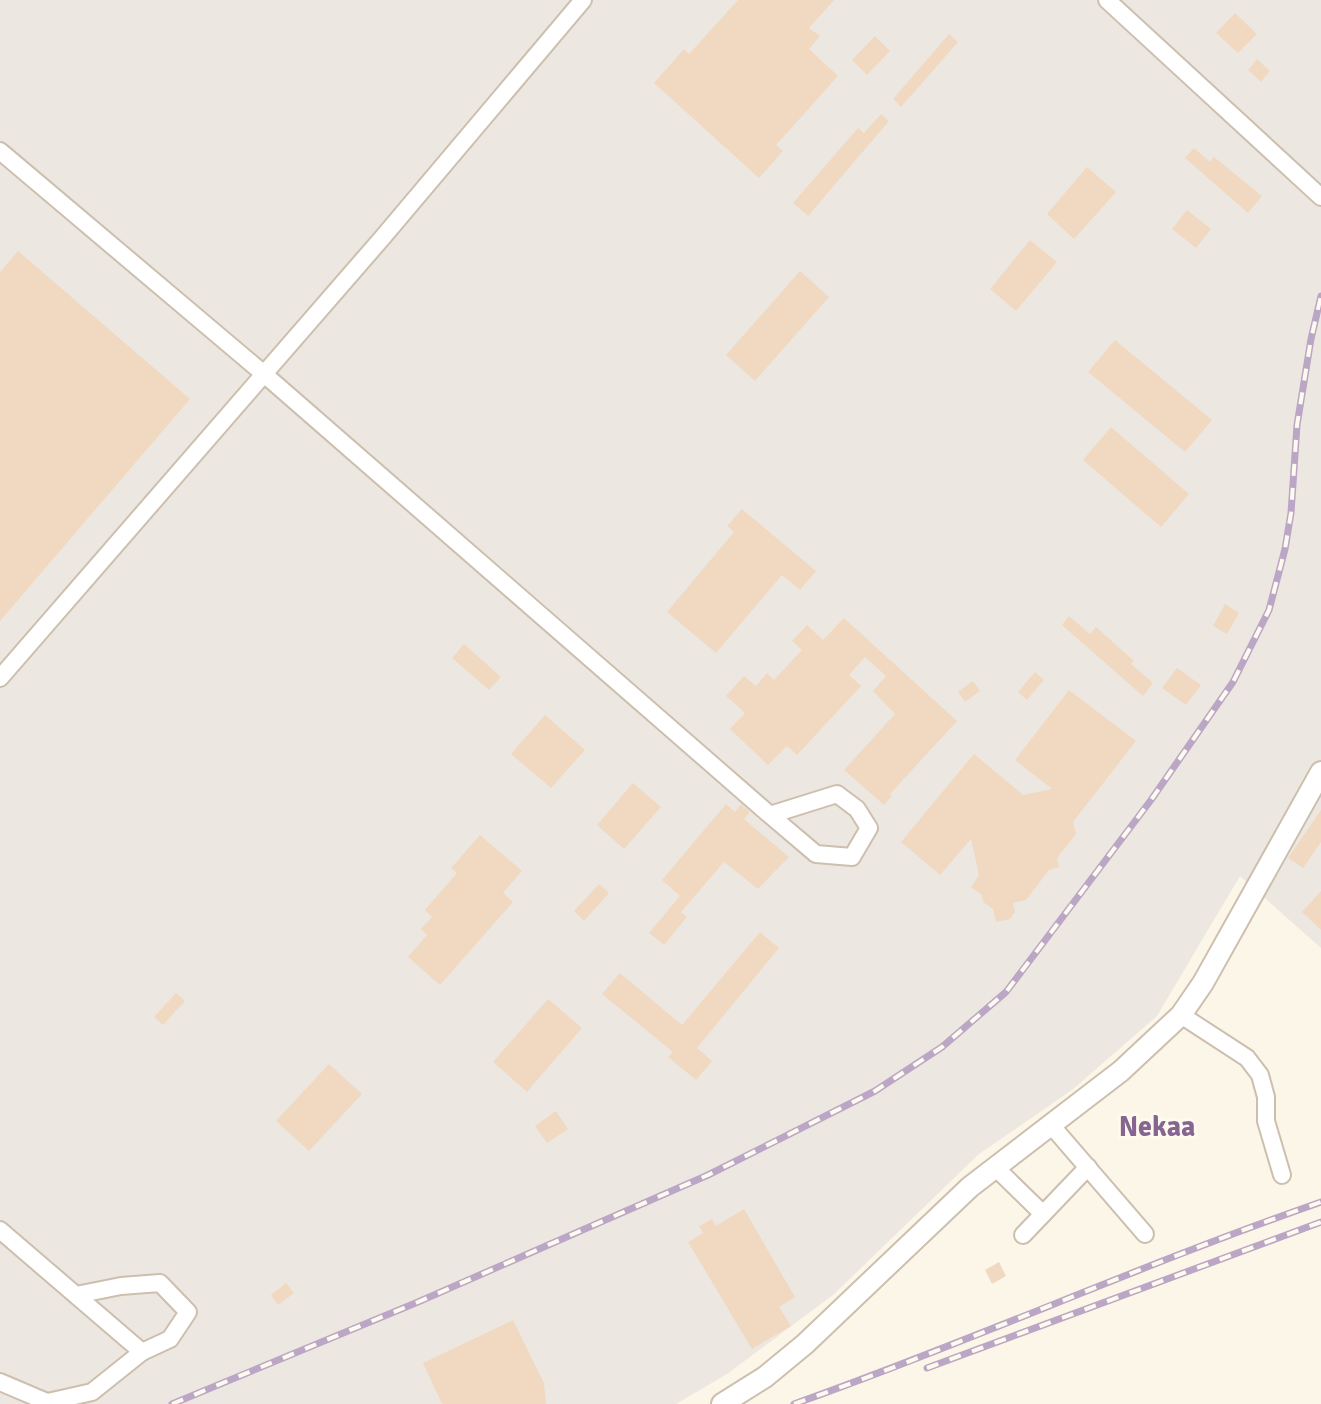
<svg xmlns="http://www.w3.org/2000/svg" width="1321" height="1404" font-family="Signika,sans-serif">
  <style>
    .industrial { fill: #ece8e1 }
    .building { fill: #f0d9c0 }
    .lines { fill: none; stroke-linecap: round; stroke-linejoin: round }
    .minor-casing { stroke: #cdbfae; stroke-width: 20 }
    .tertiary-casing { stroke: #cdbfae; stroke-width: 24 }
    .minor { stroke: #fff; stroke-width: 16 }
    .tertiary { stroke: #fff; stroke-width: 20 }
    .rail-casing { stroke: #bba6c5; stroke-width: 7 }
    .rail { stroke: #fefaee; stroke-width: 4; stroke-dasharray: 12; stroke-linecap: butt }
    .labels { text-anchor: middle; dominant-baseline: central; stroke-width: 6; stroke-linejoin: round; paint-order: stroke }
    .quarter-label { font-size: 28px; font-weight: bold; fill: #876591; stroke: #fefaee }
  </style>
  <rect width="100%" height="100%" fill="#fcf6e8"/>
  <path class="industrial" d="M0,0h1321v948l-81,-72 -83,140 -85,74 -93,64 -146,141 -106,79 -51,30h-676z"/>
  <g class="building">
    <path d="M738,0h96l-25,28 11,8 -11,13 29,27 -62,69 7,6 -24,27 -105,-95 30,-34 5,5z"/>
    <path d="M1235,13l22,21 -19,19 -22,-20z"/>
    <path d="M949,34l9,8 -57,65 -8,-8z"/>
    <path d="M875,36l15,15 -23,24 -15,-15z"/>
    <path d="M1257,59l13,12 -9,11 -13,-12z"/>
    <path d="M881,114l8,7 -81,95 -15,-13 65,-75 6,5z"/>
    <path d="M1194,148l16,14 4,-5 48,39 -14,17 -63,-55z"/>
    <path d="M1087,167l29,25 -42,47 -27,-25z"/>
    <path d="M1187,210l24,19 -15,19 -24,-19z"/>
    <path d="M1030,240l27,22 -41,49 -26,-22z"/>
    <path d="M18,251l172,148 -190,222v-349z"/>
    <path d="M800,271l29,26 -74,84 -29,-26z"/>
    <path d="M1115,340l97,80 -27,32 -97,-80z"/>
    <path d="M1111,427l78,67 -28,33 -78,-67z"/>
    <path d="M742,509l74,62 -16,19 -18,-15 -66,78 -49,-41 67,-80 -7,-6z"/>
    <path d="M1225,604l14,9 -12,21 -14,-8z"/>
    <path d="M1069,616l21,18 6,-7 38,34 -3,3 22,19 -10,13 -81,-71z"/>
    <path d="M844,618l113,103 -67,73 2,2 -8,9 -40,-35 51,-56 -22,-23 13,-15 -21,-19 -16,18 12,11 -64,69 -10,-9 -19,19 -38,-36 15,-16 -19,-17 18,-20 12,10 11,-13 7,7 28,-30 -10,-9 15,-16 16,15z"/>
    <path d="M464,644l37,33 -12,13 -37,-32z"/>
    <path d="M1177,668l24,17 -15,20 -24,-17z"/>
    <path d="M1035,672l9,8 -17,20 -9,-8z"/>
    <path d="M973,681l7,10 -15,11 -7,-10z"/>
    <path d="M1069,690l67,51 -63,81 3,12 -19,24 2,9 -10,3 -23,30 -13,3 2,9 -5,7 -14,3 -3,-13 -10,-7 -1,-7 -11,-8 8,-12 -8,-36 -31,36 -39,-33 73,-88 49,41 29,-6 -37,-29z"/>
    <path d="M545,715l40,35 -34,38 -40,-34z"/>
    <path d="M633,783l28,24 -37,42 -27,-24z"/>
    <path d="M726,804l9,8 6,-8 9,8 -6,7 45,38 -31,32 -34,-27 -43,50 6,5 -23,28 -15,-12 31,-37 -18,-16z"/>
    <path d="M1321,810v32l-18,26 -15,-10z"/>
    <path d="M480,835l42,36 -19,22 10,9 -73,83 -32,-28 19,-22 -6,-6 11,-12 -7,-7 32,-37 -6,-5z"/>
    <path d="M599,884l10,9 -25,28 -10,-10z"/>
    <path d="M1321,891v39l-19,-18z"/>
    <path d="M760,932l19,16 -82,100 15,13 -16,19 -28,-23 5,-5 -71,-58 18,-21 62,52z"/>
    <path d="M176,993l9,8 -22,24 -9,-8z"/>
    <path d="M548,999l34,29 -55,64 -34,-30z"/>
    <path d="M329,1064l33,30 -53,57 -33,-30z"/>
    <path d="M556,1111l12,18 -21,14 -12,-17z"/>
    <path d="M744,1209l51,88 -16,10 12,19 -39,23 -64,-107 15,-9 -4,-7 13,-7 4,7z"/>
    <path d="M999,1262l7,14 -14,8 -7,-14z"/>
    <path d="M286,1283l8,10 -16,12 -7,-10z"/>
    <path d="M513,1320l31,63 2,21h-104l-19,-41z"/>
  </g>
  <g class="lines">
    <g class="minor-casing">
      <g id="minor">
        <path d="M1107,0l214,197"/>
        <path d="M0,151l264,223 506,441 46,39 36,3 17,-29 -12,-19 -20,-15 -67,21"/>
        <path d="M0,678l383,-441 200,-237"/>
        <path d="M1181,1015l66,43 13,17 6,22v24l16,54"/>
        <path d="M1051,1125l94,109"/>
        <path d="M996,1168l47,46"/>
        <path d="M0,1230l142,122"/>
        <path d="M1023,1235l65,-68"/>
        <path d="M0,1382l47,20"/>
        <path d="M39,1404l53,-12 50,-40 28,-13 18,-27 -28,-29 -39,3 -45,9"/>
      </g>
    </g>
    <g class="tertiary-casing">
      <path id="tertiary" d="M722,1404l43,-27 40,-33 165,-157 151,-116 60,-56 22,-32 118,-211"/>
    </g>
    <use href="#minor" class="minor"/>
    <use href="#tertiary" class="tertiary"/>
    <g class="rail-casing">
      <g id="rail">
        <path d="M927,1368l394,-146"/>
        <path d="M172,1404l246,-102 290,-127 167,-84 67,-44 64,-55 145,-192 82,-118 36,-72 16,-61 6,-36 6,-88 14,-86 10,-43"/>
        <path d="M794,1404c178,-63 349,-140 527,-202"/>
      </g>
    </g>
    <use href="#rail" class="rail"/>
  </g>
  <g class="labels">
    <g class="quarter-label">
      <text x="1157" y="1127">Nekaa</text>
    </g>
  </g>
</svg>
